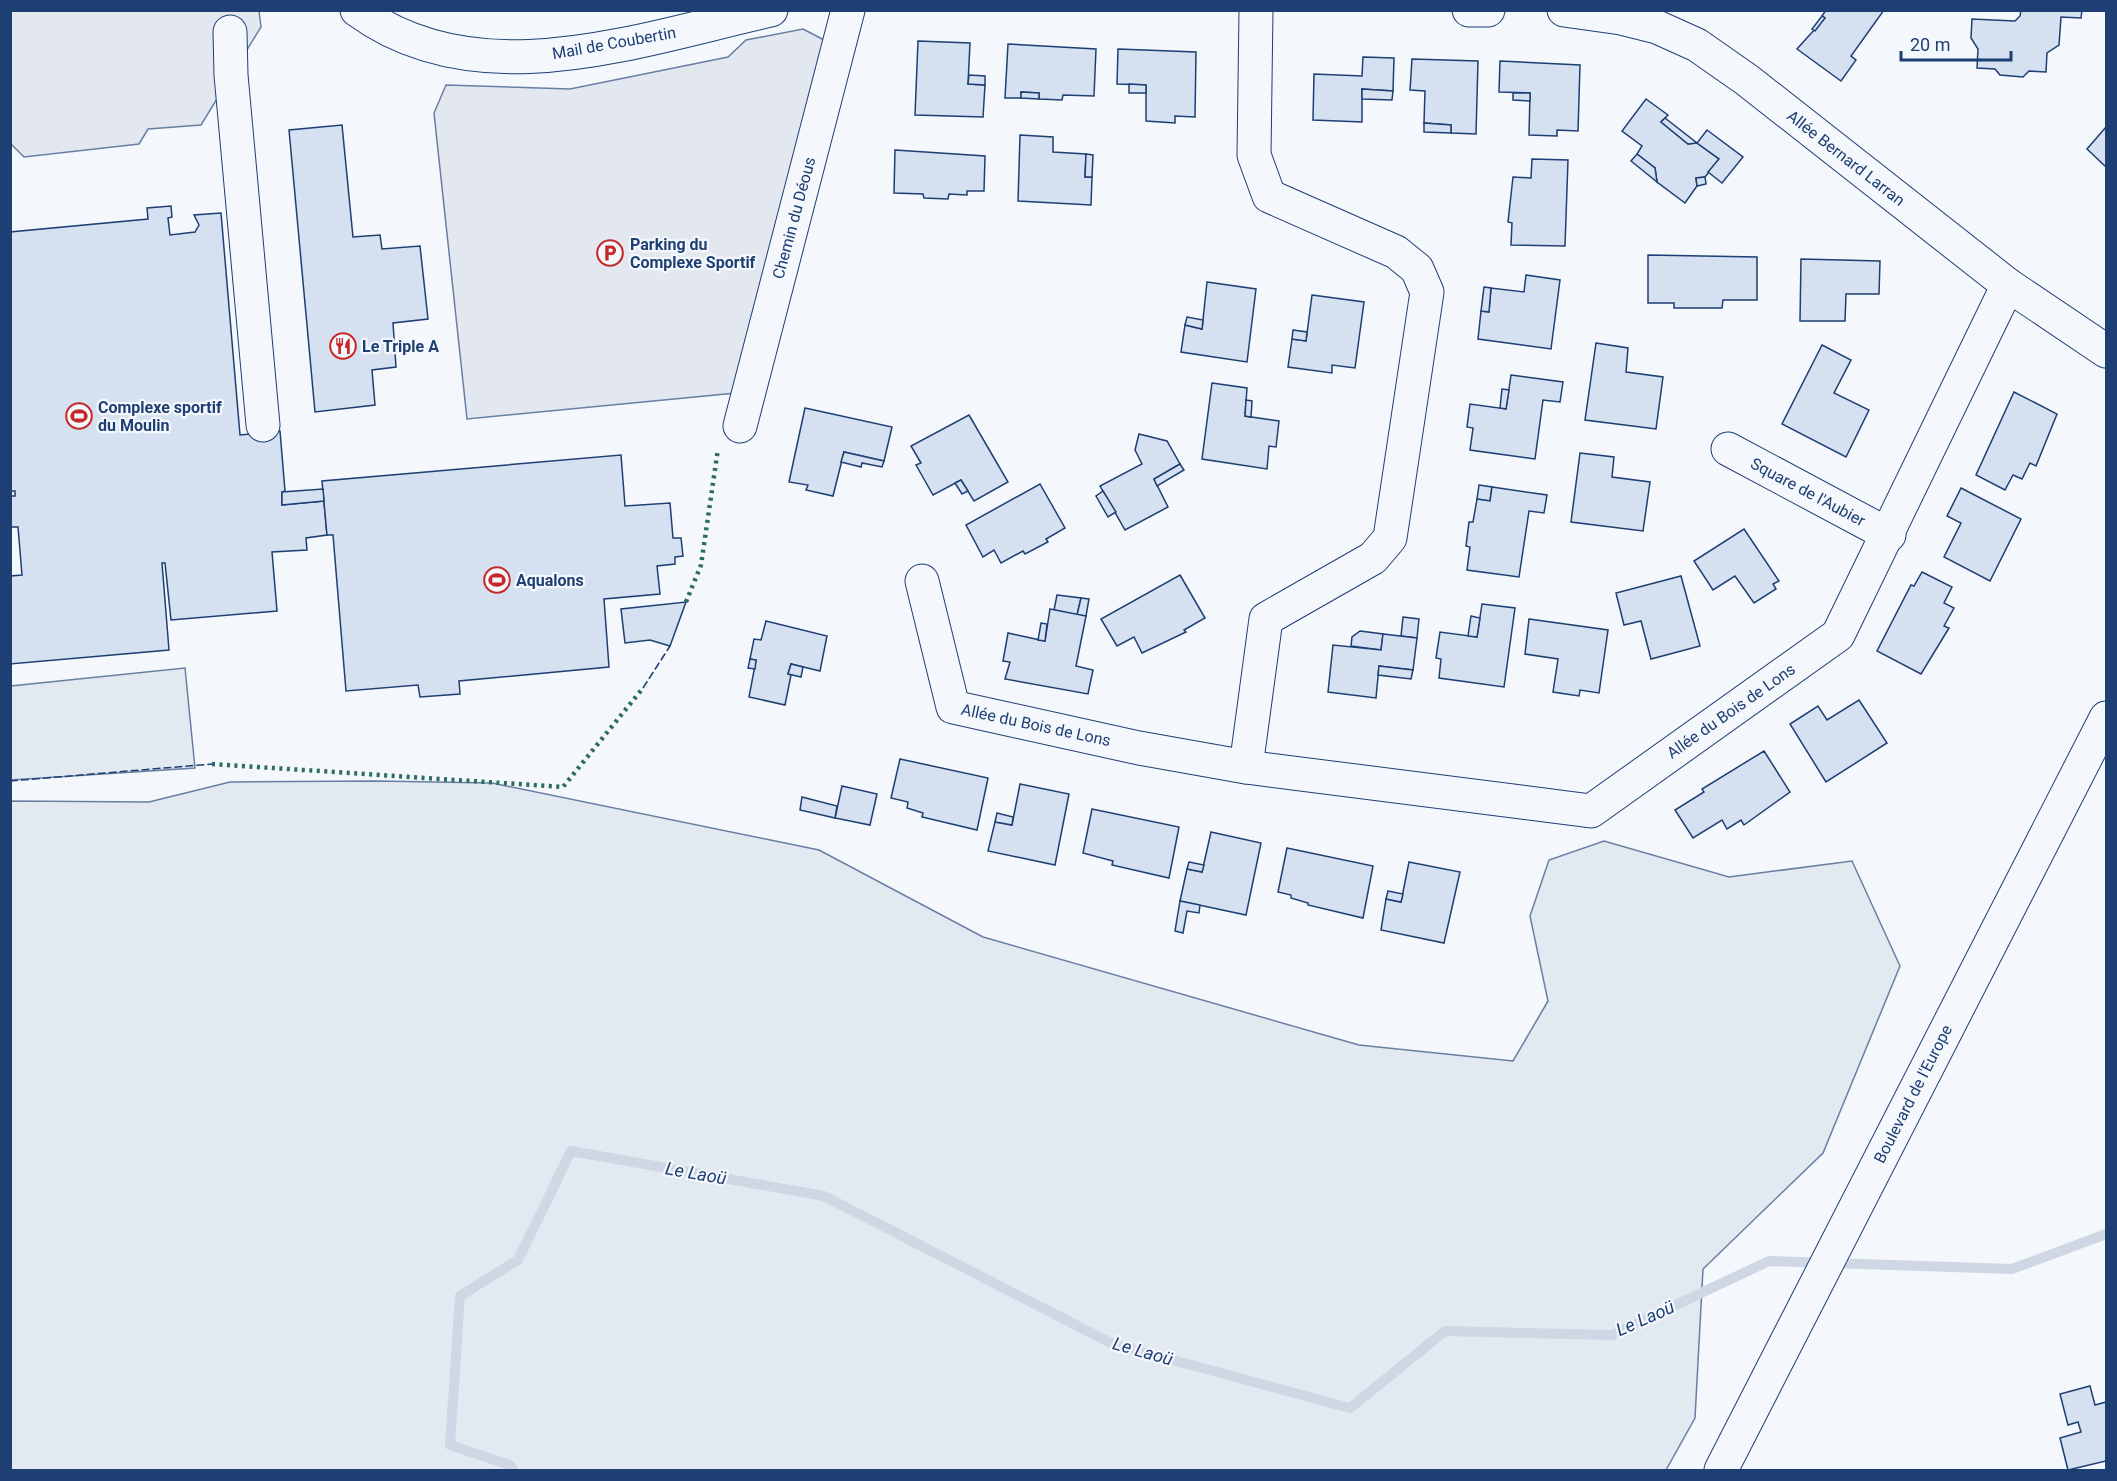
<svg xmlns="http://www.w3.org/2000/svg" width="2117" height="1481" font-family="Roboto,sans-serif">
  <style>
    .green { fill: #e3e9f0; stroke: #687fa3; stroke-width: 1.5 }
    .parking { fill: #e3e8f0; stroke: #687fa3; stroke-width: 1.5 }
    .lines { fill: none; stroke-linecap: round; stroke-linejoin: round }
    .stream { stroke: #cfd7e4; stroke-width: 10 }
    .building { fill: #d5e0f0; stroke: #1d3f73; stroke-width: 1.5 }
    .street-casing { stroke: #1d3f73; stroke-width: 35 }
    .primary-casing { stroke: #1d3f73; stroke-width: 35 }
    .street { stroke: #f4f7fb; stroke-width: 33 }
    .primary { stroke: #f4f7fb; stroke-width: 33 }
    .hedge { stroke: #2c6c60; stroke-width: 4.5; stroke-dasharray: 3 4.5; stroke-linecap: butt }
    .fence { stroke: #1d3f73; stroke-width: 1.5; stroke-dasharray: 8 3; stroke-linecap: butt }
    .labels { text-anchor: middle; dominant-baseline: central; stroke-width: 4.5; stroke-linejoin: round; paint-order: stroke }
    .street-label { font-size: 16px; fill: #1d3f73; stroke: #f4f7fb }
    .poi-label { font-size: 16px; font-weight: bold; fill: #1d3f73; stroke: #f4f7fb; text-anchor: start }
    .water-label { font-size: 18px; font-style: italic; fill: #1d3f73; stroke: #f4f7fb }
  </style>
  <rect width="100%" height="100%" fill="#f4f7fb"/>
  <g class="green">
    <path d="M185,668l10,100 -184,12v-94z"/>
    <path d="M377,781l115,2 327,67 164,87 376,108 154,16 35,-60 -18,-85 19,-56 55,-19 125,36 123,-16 48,105 -77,187 -120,116 -8,149 -29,52h-1655v-669l138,1 81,-20z"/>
  </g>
  <g class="parking">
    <path d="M10,11h249l2,16 -60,98 -53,4 -9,15 -115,13 -13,-13z"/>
    <path d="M803,29l21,11 -88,353 -269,26 -33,-306 12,-28 124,4 158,-32 18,-17z"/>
  </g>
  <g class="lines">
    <path class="stream" d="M513,1470l-3,-5 -60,-20 10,-149 58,-36 53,-109 253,45 289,148 237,64 95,-77 167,4 157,-74 243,8 94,-35"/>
  </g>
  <g class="building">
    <path d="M1826,10h58l-33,46 5,4 -15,21 -44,-32 28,-31 -3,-2z"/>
    <path d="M2021,10h61l-1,8 -20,-1 -2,28 -12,8 -1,19 -17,-1 -6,6 -23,-2 -5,-6 -18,-1 1,-19 -7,-11 1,-19 43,2 5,-5z"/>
    <path d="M1822,16l3,2 -10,13 -3,-2z"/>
    <path d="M918,41l52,2 -2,41 17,1 -2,32 -68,-2z"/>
    <path d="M1008,44l88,5 -2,47 -31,-1 -1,5 -23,-1v-6l-18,-1v6h-16z"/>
    <path d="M1118,49l78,3 -1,65 -20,-1v7l-29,-2v-36l-29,-1z"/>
    <path d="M1363,57l31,1 -1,33 -31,-2v33l-49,-2 1,-46 48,2z"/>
    <path d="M1412,59l66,2 -2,73 -25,-1v-8l-27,-2 1,-32 -15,-1z"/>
    <path d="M1500,61l80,4 -2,66 -21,-1v6l-28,-1 1,-42 -31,-1z"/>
    <path d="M969,75l16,1v9l-17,-1z"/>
    <path d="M1129,84l17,1v8h-17z"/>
    <path d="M1362,89l31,2 -1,9 -30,-1z"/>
    <path d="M1021,92l18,1v6l-18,-1z"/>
    <path d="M1513,93h17v8l-17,-1z"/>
    <path d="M1646,99l22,16 -7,7 27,22 9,-1 22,16 -14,18 -9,1 1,8 -12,17 -28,-21 -2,-14 -18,-14 5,-8 -20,-15z"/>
    <path d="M1665,118l32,25 -9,1 -27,-22z"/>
    <path d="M1424,123l27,2v8l-27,-1z"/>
    <path d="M342,125l11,112 27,-2 2,14 38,-3 8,73 -35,4 3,44 -24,3 3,35 -60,7 -26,-282z"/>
    <path d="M2106,127v40l-19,-18z"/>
    <path d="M1707,130l36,27 -21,26 -14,-11 11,-13 -22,-16z"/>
    <path d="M1020,135l33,2v15l33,2 -1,23h7l-1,28 -73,-4z"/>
    <path d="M895,150l90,6 -1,35h-17v4l-18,-1 -1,5 -24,-1 -1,-4 -29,-1z"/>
    <path d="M1086,154l7,1 -1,22h-7z"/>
    <path d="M1637,154l18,14 2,14 -26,-21z"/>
    <path d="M1532,159l36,1 -3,86 -54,-1 1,-22 -4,-1 5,-45 18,1z"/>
    <path d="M1705,177l1,7 -9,2 -1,-8z"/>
    <path d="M171,206l1,11 -4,1 2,17 25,-3 4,-7 -5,-10 27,-2 19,222 40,-4 5,60 -3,1v13l42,-4 3,34 -21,3 1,12 -35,2 5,59 -106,9 -6,-57h-3l7,87 -159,14v-88l12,-1 -4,-48h-8v-31h5v-5h-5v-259l138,-13 -1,-11z"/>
    <path d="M1648,255l109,2v43h-34l-1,8h-48v-5h-26z"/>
    <path d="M1801,259l79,2 -1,33h-33l-1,27h-45z"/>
    <path d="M1526,275l34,5 -9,69 -73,-10 3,-28 8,1 2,-24 33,4z"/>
    <path d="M1207,282l49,7 -9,73 -66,-10 4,-27 17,4z"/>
    <path d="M1484,287l7,1 -2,24 -8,-1z"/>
    <path d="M1312,295l52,7 -9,66 -23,-3v8l-44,-6 4,-28 14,2z"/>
    <path d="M1187,317l16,3 -1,9 -17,-4z"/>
    <path d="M1293,330l14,2 -1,9 -14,-2z"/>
    <path d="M1596,343l32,5 -2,24 37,5 -7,52 -71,-9z"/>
    <path d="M1822,345l29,15 -17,33 35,17 -23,47 -64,-33z"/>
    <path d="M1511,375l52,7 -3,20 -17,-2 -8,59 -65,-9 3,-22 -6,-1 3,-23 36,5z"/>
    <path d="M1212,383l35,5 -2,28 34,5 -3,26 -7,-1 -2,23 -65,-10z"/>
    <path d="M1502,389l7,1 -3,19 -6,-1z"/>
    <path d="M2014,392l43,22 -21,52 -6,-3 -8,16 -9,-4 -8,15 -29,-15z"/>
    <path d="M1246,400l6,1 -1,16 -6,-1z"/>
    <path d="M805,408l87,19 -8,34 -40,-9 -11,44 -27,-6 2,-5 -19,-3z"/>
    <path d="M969,415l39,67 -34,19 -13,-21 -28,15 -17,-30 5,-2 -10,-17z"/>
    <path d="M1139,434l28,7 13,23 -26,15 14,28 -43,23 -25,-44 42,-22 -7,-14z"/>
    <path d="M844,452l40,9 -2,6 -20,-4 -1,4 -20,-5z"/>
    <path d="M1580,453l34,4 -2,20 38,5 -7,49 -72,-9z"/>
    <path d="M621,455l4,51 45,-3 3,35h8l2,18 -8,1v7l-18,2 3,28 -56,5 5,68 -150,14 1,13 -40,3 -2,-12 -72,6 -13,-156h-6l-5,-54z"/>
    <path d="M1180,464l4,6 -27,16 -3,-7z"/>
    <path d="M961,480l7,11 -6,3 -7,-11z"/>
    <path d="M1040,484l25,44 -19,11 2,3 -23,12 -2,-3 -22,12 -7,-13 -11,7 -17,-32z"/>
    <path d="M1479,485l13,2 -2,14 -13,-2z"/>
    <path d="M1492,487l55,8 -3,18 -15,-2 -10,66 -52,-7 3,-23 -4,-1 3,-24h4l4,-23 13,2z"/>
    <path d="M1961,488l60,31 -31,62 -46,-24 17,-34 -14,-7z"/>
    <path d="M323,489l1,12 -42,4v-13z"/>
    <path d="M1103,491l13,21 -8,5 -12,-21z"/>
    <path d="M1744,529l35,52 -6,3 3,5 -22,14 -19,-27 -22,14 -19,-29z"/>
    <path d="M1922,572l30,15 -8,16 10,5 -10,18 5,2 -28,46 -44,-23 34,-66 3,1z"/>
    <path d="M1180,575l25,43 -21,12 2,2 -44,21 -8,-16 -17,9 -16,-27z"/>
    <path d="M1681,576l19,70 -49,13 -10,-38 -17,4 -8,-32z"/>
    <path d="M1057,595l24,3 -4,17 -23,-5z"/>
    <path d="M1081,598l8,1 -3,17 -9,-1z"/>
    <path d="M686,602l-16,44 -20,-6 -25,3 -4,-34z"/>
    <path d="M1482,604l33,4 -11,79 -65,-9 2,-19 -5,-1 4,-26 37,5z"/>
    <path d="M1050,609l36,7 -10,50 17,4 -5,24 -83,-15 5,-17 -7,-1 5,-28 37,8z"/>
    <path d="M1471,616l9,2 -3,19 -9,-1z"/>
    <path d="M1403,617l16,2 -2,19 -16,-2z"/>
    <path d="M1529,619l79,11 -9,63 -19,-3 -1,6 -26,-4 5,-33 -33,-5z"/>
    <path d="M766,621l61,15 -7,35 -29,-7 -3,10 3,1 -6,30 -36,-8 7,-37 -6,-1 4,-20 7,1z"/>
    <path d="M1041,623l6,1 -2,17 -7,-1z"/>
    <path d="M1360,631l23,3 -2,16 -30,-4 1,-9z"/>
    <path d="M1383,634l34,4 -4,32 -34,-4 -3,32 -48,-6 5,-47 48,5z"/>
    <path d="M750,659l6,1 -1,9 -7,-1z"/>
    <path d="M791,664l12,3 -2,10 -13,-3z"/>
    <path d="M1379,666l34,4 -2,9 -33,-4z"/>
    <path d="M1859,700l28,43 -61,39 -36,-58 28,-18 9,14z"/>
    <path d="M1764,751l26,41 -46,33 -3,-5 -14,9 -5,-9 -29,18 -18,-28 29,-18 -2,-3z"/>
    <path d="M900,759l88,19 -11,52 -55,-13 1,-4 -16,-5 1,-6 -17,-4z"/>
    <path d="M1020,784l49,10 -14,71 -67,-14 7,-29 17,3z"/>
    <path d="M842,786l35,8 -7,31 -35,-7z"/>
    <path d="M802,797l35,9 -2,12 -35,-8z"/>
    <path d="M1092,809l87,18 -10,51 -57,-13 1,-4 -30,-8z"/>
    <path d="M997,813l16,4 -1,8 -17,-3z"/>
    <path d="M1211,832l50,11 -15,72 -66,-14 7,-32 15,3z"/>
    <path d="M1287,848l86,18 -10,52 -55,-13v-2l-17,-5v-3l-13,-3z"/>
    <path d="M1189,862l15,3 -2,7 -15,-3z"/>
    <path d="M1409,862l51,10 -16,71 -63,-13 5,-31 15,3z"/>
    <path d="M1388,891l15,3 -2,8 -15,-3z"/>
    <path d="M1180,901l20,4 -1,8 -12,-2 -4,22 -8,-2z"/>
    <path d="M2090,1386l5,19 11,-3v59l-38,9 -8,-32 21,-6 -3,-10 -10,3 -8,-31z"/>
  </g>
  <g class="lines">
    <g class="street-casing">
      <g id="street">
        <path d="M357,10c121,89 283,29 414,0"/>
        <path d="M1469,10h19"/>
        <path d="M1564,10l57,8 36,9 40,18 50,35 261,205 98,66"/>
        <path d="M230,32l1,43 32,350"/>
        <path d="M740,426l108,-416"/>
        <path d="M1728,449l161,86"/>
        <path d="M922,581l31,126 186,41 107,19 20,-148 107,-61 17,-20 37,-246 -10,-23 -21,-17 -127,-56 -15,-41 2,-145"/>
        <path d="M1246,767l345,44 247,-176 170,-350"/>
      </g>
    </g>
    <g class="primary-casing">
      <path id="primary" d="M1721,1470l385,-752"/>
    </g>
    <use href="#street" class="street"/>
    <use href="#primary" class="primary"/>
    <g class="hedge">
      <path d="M686,602l15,-37 17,-116"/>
      <path d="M212,764l351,23 80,-99"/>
    </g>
    <g class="fence">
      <path d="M643,688l27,-42"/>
      <path d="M10,781l202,-17"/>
    </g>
  </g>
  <defs>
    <g id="parking-ring" transform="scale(1.35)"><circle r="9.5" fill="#f4f7fb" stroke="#c62828" stroke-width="1.5"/><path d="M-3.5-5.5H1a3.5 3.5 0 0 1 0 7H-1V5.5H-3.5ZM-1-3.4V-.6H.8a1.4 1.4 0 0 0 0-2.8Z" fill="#c62828"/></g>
    <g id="restaurant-ring" transform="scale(1.35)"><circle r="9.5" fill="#f4f7fb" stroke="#c62828" stroke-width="1.5"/><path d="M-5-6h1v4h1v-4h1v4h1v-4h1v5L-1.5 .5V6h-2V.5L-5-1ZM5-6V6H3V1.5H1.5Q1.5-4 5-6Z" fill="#c62828"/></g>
    <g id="stadium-ring" transform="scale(1.35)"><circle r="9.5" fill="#f4f7fb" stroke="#c62828" stroke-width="1.5"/><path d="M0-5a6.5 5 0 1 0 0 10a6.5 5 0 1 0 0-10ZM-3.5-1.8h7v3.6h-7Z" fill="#c62828"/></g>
  </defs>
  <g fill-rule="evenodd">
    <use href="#parking-ring" x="610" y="253"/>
    <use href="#restaurant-ring" x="343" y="346"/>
    <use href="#stadium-ring" x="79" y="416"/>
    <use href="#stadium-ring" x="497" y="580"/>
  </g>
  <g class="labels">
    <g class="street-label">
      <text transform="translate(614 43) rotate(-10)">Mail de Coubertin</text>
      <text transform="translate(1846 158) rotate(38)">Allée Bernard Larran</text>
      <text transform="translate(794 218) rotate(-75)">Chemin du Déous</text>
      <text transform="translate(1808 492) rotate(28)">Square de l'Aubier</text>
      <text transform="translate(1731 711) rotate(-35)">Allée du Bois de Lons</text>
      <text transform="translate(1036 725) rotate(12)">Allée du Bois de Lons</text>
      <text transform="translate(1913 1094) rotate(-63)">Boulevard de l'Europe</text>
    </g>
    <g class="poi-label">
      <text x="630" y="244">Parking du<tspan x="630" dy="18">Complexe Sportif</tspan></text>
      <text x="362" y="346">Le Triple A</text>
      <text x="98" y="407">Complexe sportif<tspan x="98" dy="18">du Moulin</tspan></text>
      <text x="516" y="580">Aqualons</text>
    </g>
    <g class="water-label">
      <text transform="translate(696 1173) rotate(10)">Le Laoü</text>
      <text transform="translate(1645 1318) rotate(-24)">Le Laoü</text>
      <text transform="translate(1143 1351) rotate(16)">Le Laoü</text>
    </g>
  </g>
  <rect width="2117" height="1481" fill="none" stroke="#1d3f73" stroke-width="24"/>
  <path d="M1901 51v9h110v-9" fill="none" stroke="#1d3f73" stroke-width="3"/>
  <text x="1910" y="51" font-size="18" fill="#1d3f73" stroke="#f4f7fb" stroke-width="4.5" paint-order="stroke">20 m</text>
</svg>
